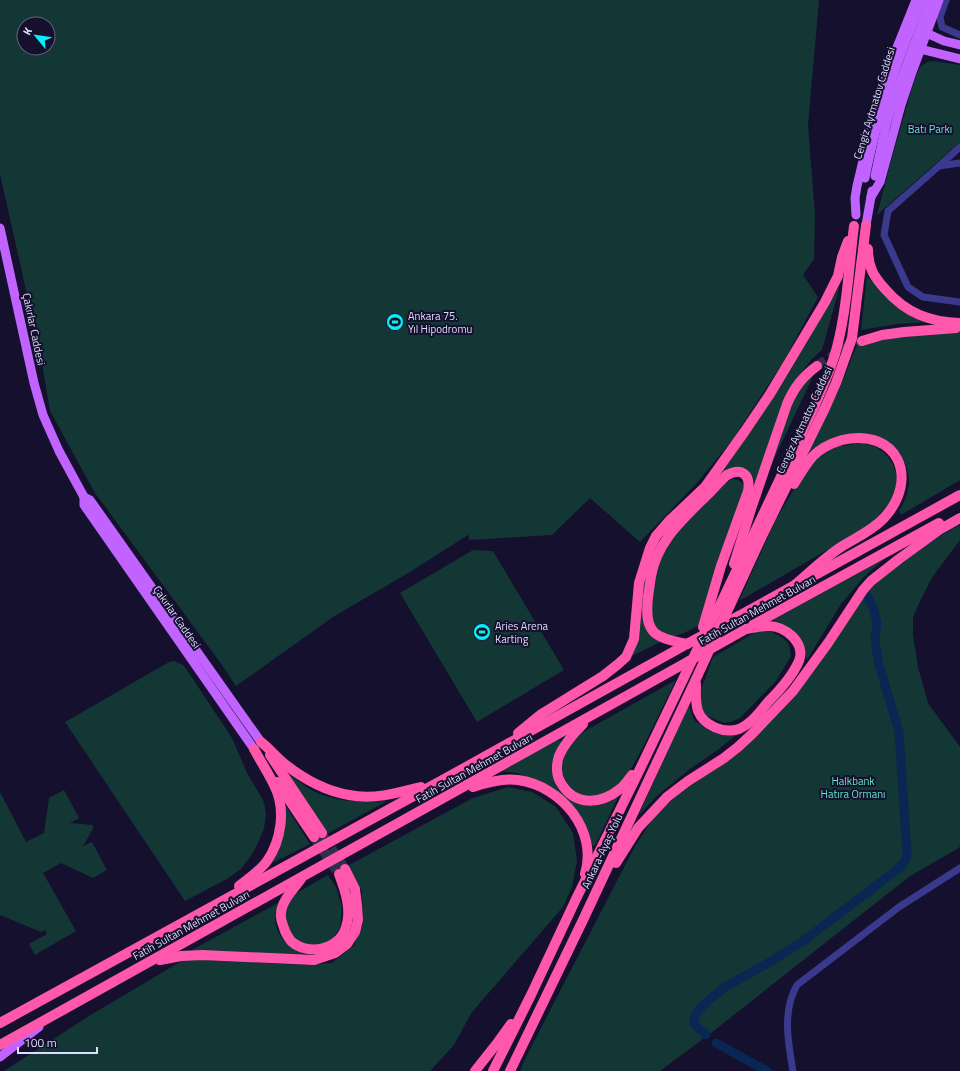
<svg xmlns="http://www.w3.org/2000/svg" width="960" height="1071" font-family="'Titillium Web',sans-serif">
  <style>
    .green { fill: #133735; fill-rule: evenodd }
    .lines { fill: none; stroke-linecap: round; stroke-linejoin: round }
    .river { stroke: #0a2652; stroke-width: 9 }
    .highway-tunnel { stroke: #322f4c; stroke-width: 10; stroke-dasharray: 10 5; stroke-linecap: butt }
    .minor { stroke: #3a398e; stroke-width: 7 }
    .major { stroke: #c163ff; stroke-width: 9 }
    .highway { stroke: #ff57ac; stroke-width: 10 }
    .major-bridge { stroke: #c163ff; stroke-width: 9 }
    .highway-bridge { stroke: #ff57ac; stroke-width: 10 }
    .labels { text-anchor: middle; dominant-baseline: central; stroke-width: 4; stroke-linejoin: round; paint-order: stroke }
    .street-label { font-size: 11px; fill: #dfdcff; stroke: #14102d }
    .park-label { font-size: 11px; fill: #61e7c2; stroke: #14102d }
    .poi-label { font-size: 11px; fill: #dfdcff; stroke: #14102d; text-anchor: start }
  </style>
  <rect width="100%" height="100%" fill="#14102d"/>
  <g class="green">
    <path d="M0,0h819l-11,125 7,90 -1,44 -11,16 15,22 -34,64 -51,78 -36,44 -57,59 -50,-44 -38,37 -83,5v-4l-1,-1 -58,37 -77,45 -97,69 -14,-21 -127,-172 -45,-82 -9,-54 -41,-183zM24,24h24v24h-24z"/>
    <path d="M933,61l27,4v77l-83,73 17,-65 20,-69 6,-14 7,-5z"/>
    <path d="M867,276l19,20 43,26 -32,2 -36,6z"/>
    <path d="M840,286l-18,64 -10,9 -15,19 -42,105 -3,-8 -7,-6 -16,1 -78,95v70l9,7 -30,15 13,-73 5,-22 13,-25 97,-119z"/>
    <path d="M960,331v149l-59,35 -2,-4c5,-9 11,-21 10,-32 -2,-25 -23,-46 -48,-46 -7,0 -21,3 -27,6 -8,3 -15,8 -21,13l-5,-2 30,-58 19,-47 55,-11z"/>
    <path d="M816,370l-49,104 26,-73 11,-18z"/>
    <path d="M861,443c5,1 11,2 15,4 21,12 26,35 15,56 -5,9 -16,18 -24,24l-128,74 36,-80 22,-37 19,-25 19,-12z"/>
    <path d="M733,479c6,1 9,2 11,7l-44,139 -16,8 -11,4 -10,-2 -11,-9 -2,-14 7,-46 17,-33 53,-51z"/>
    <path d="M959,525l1,2v13l-27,36 -12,23 -8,18v18l5,32 10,36 32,44v98l-1,3 -49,28 -199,157 -51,38h-139v-3l7,-15 107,-207 21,-32 18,-16 33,-24 65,-57 97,-127 11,-10 45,-35z"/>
    <path d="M473,550l20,1 71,119 -87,52 -77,-129z"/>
    <path d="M885,558l-22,20 -22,26 -34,56 -5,-16 -20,-20 -9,-4z"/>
    <path d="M766,630c8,3 19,7 23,15 1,3 1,8 2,11l-15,25 -36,37 -9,4 -7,1 -17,-7 -5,-8 -3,-13 14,-38 43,-25z"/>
    <path d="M174,661l9,4 6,8 43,65 15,35 16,27 2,7 1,9 -2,12 -6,15 -7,13 -10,13 -14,10 -42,22 -120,-179 104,-60z"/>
    <path d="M676,680l-34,69 -16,29 -8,8 -20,10h-10l-10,-2 -10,-10 -5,-8 -2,-11 8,-19 14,-14z"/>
    <path d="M689,705l5,15 16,11 11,3 22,-5 -24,20 -29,20 -32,26 -20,21z"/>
    <path d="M556,739l6,2c-8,18 -17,37 1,52 4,3 9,6 14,8l43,-8 -25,53 -5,-1 -4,-18 -45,-43 -24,-11 -18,-2z"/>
    <path d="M287,773c6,4 12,9 18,13 24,16 54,17 82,15l-60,33z"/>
    <path d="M508,787l24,5 24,15 17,26 4,28 -5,26 -9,20 -91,105 -18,33 -24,26h-426l85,-55 96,-57 120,6 27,-2 22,-18 9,-21 -1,-33 -13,-26 124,-67z"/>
    <path d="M64,790l15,28 -9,5 22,2 2,2 -11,19 9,-4 15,28 -14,8 -32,-15 -18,10 33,58 -41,24 -6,-11 18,-10 -2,-4 -4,2 -41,-17v-123l26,50 18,-9 5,-35z"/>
    <path d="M280,797l30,47 -44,22 9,-16z"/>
    <path d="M328,875l8,12 6,20 -2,21 -7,10 -12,8 -11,-1 -11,-4 -7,-6 -7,-10 1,-17 9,-14z"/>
    <path d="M278,903c0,5 -3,10 -3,15 1,20 14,28 30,37l-115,-4z"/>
  </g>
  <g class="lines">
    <g class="river">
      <path d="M706,1035l-10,-9 -2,-3v-4l3,-7 12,-12 16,-13 45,-25 36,-23 93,-71 6,-7 2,-7 -8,-122 -21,-71 -3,-21 2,-17 -3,-13 -8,-17"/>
      <path d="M716,1043l51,28"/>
    </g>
    <g class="highway-tunnel">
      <path d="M817,366l27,-17 18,-8"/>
      <path d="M323,836l22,33"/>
      <path d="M314,837l25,37"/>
    </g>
    <g class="minor">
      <path d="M946,0l-6,17 2,10 18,8"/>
      <path d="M960,163l-21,3 -51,45 -4,24 24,52 15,10 37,5"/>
      <path d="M939,166l21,-19"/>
      <path d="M793,1071c-5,-29 -11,-60 4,-86l102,-78 61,-39"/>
    </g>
    <g class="major">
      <path d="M922,31l22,10 16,4"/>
      <path d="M915,47l5,2 40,10"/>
      <path d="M871,197l9,-15 21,-77 10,-30 28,-75"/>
      <path d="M856,215l-1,-17 2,-12 21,-89 8,-22 30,-75"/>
      <path d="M866,225l6,-34"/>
      <path d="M0,228l34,155 9,32 16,36 25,46"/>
      <path d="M254,749l-170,-244v-8l6,3 171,242"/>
      <path d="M0,1057l39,-30"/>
    </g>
    <g class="highway">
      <path d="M868,249c0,19 6,28 18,41 20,23 44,32 74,33"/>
      <path d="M862,341l20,-6 22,-3 52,-4"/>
      <path d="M734,564l17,-55 36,-105c7,-16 15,-27 30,-38"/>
      <path d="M815,575l145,-80"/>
      <path d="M791,588c16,-13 33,-30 50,-41 14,-9 31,-16 43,-29 36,-39 14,-91 -42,-78 -10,3 -21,8 -29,16 -7,8 -13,18 -19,28"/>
      <path d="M739,616l58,-32"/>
      <path d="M753,625l186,-102"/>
      <path d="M687,644c-33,-7 -43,-10 -39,-47 1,-7 2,-14 3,-21 6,-33 28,-53 50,-75 9,-8 17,-18 26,-26 15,-8 24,0 21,16l-27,75 -18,61"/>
      <path d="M696,684c0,8 -1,18 2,27 6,15 26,23 41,18 12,-5 21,-17 29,-27 12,-12 24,-25 31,-41 7,-18 -14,-36 -32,-35 -7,0 -14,2 -21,3"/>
      <path d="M583,724c-9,9 -19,20 -24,32 -3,9 -3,20 2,27 14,24 40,21 59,6 5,-4 8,-9 12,-14"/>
      <path d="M518,733l22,-18 63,-39 14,-11 9,-8 8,-18 5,-56 11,-35 6,-12 13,-15 36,-34 40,-56 25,-37 55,-92 13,-26 4,-19 6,-16"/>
      <path d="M261,742c9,7 16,16 25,23 18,14 40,26 63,30 24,5 49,-2 72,-8"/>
      <path d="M270,755l52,78"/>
      <path d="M277,782l37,55"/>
      <path d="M473,787c15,-5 30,-9 45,-7 44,6 80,51 67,94"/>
      <path d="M616,863l22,-35 29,-31 21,-16 36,-23 14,-11 14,-13 41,-43 35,-48 35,-53 8,-9 28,-22 40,-29 21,-12"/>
      <path d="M301,879c-7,10 -19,21 -20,34 -1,5 1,10 3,15 1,4 4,9 7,13 17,16 49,8 55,-14 6,-17 -1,-37 -7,-53"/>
      <path d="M239,886c10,-8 21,-15 28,-25 14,-20 19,-51 8,-74 -6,-13 -14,-25 -21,-38"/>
      <path d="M160,960l21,-4 21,-1 112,5 21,-7 12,-9 8,-12 3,-12 -1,-15 -2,-16 -10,-20"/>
      <path d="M0,1023l439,-241 248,-138"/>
      <path d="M0,1045l689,-384"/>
      <path d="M475,1071l23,-29 13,-18"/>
      <path d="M493,1071l38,-76 45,-96 64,-130 58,-121 25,-49 92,-194c8,-19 17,-38 22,-58 10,-39 12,-81 17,-121"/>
      <path d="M510,1071l73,-151 113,-241 66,-143 63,-128 11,-25 16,-45 14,-113"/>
    </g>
    <g class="major-bridge">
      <path d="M875,176l11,-51 10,-32 35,-93"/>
      <path d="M865,178c3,-16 7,-32 11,-48 12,-44 29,-87 46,-130"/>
    </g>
    <g class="highway-bridge">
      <path d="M687,644l52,-28"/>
      <path d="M689,661l57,-32"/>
    </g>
  </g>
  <defs>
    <g id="stadium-disc" transform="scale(0.9)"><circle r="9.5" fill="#08ecff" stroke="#14102d"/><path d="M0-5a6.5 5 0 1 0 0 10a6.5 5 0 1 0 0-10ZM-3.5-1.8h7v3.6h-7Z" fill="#111"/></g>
  </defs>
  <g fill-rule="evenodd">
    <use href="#stadium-disc" x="395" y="322"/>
    <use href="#stadium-disc" x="482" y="632"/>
  </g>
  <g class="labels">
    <g class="street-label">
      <text transform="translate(874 103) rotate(-73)">Cengiz Aytmatov Caddesi</text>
      <text transform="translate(34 329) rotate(78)">Çakırlar Caddesi</text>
      <text transform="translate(804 420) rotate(-65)">Cengiz Aytmatov Caddesi</text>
      <text transform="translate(757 610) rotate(-29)">Fatih Sultan Mehmet Bulvarı</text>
      <text transform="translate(177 617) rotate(55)">Çakırlar Caddesi</text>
      <text transform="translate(474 768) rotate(-29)">Fatih Sultan Mehmet Bulvarı</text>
      <text transform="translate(602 851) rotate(-65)">Ankara-Ayaş Yolu</text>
      <text transform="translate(191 925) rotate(-29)">Fatih Sultan Mehmet Bulvarı</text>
    </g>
    <g class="park-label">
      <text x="930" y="129">Batı Parkı</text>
      <text x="853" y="781">Halkbank<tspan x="853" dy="13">Hatıra Ormanı</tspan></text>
    </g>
    <g class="poi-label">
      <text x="408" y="316">Ankara 75.<tspan x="408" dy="13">Yıl Hipodromu</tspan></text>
      <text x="495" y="626">Aries Arena<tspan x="495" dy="13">Karting</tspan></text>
    </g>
  </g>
  <g transform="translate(36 36) rotate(299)"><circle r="19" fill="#14102d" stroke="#656281"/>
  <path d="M0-3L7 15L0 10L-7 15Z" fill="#08ecff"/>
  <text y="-6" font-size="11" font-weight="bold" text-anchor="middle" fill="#dfdcff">K</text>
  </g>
  <path d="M18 1047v6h79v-6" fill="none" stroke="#dfdcff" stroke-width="2"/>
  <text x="24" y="1047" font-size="12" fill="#dfdcff" stroke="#14102d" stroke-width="3" paint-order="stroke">100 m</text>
</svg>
